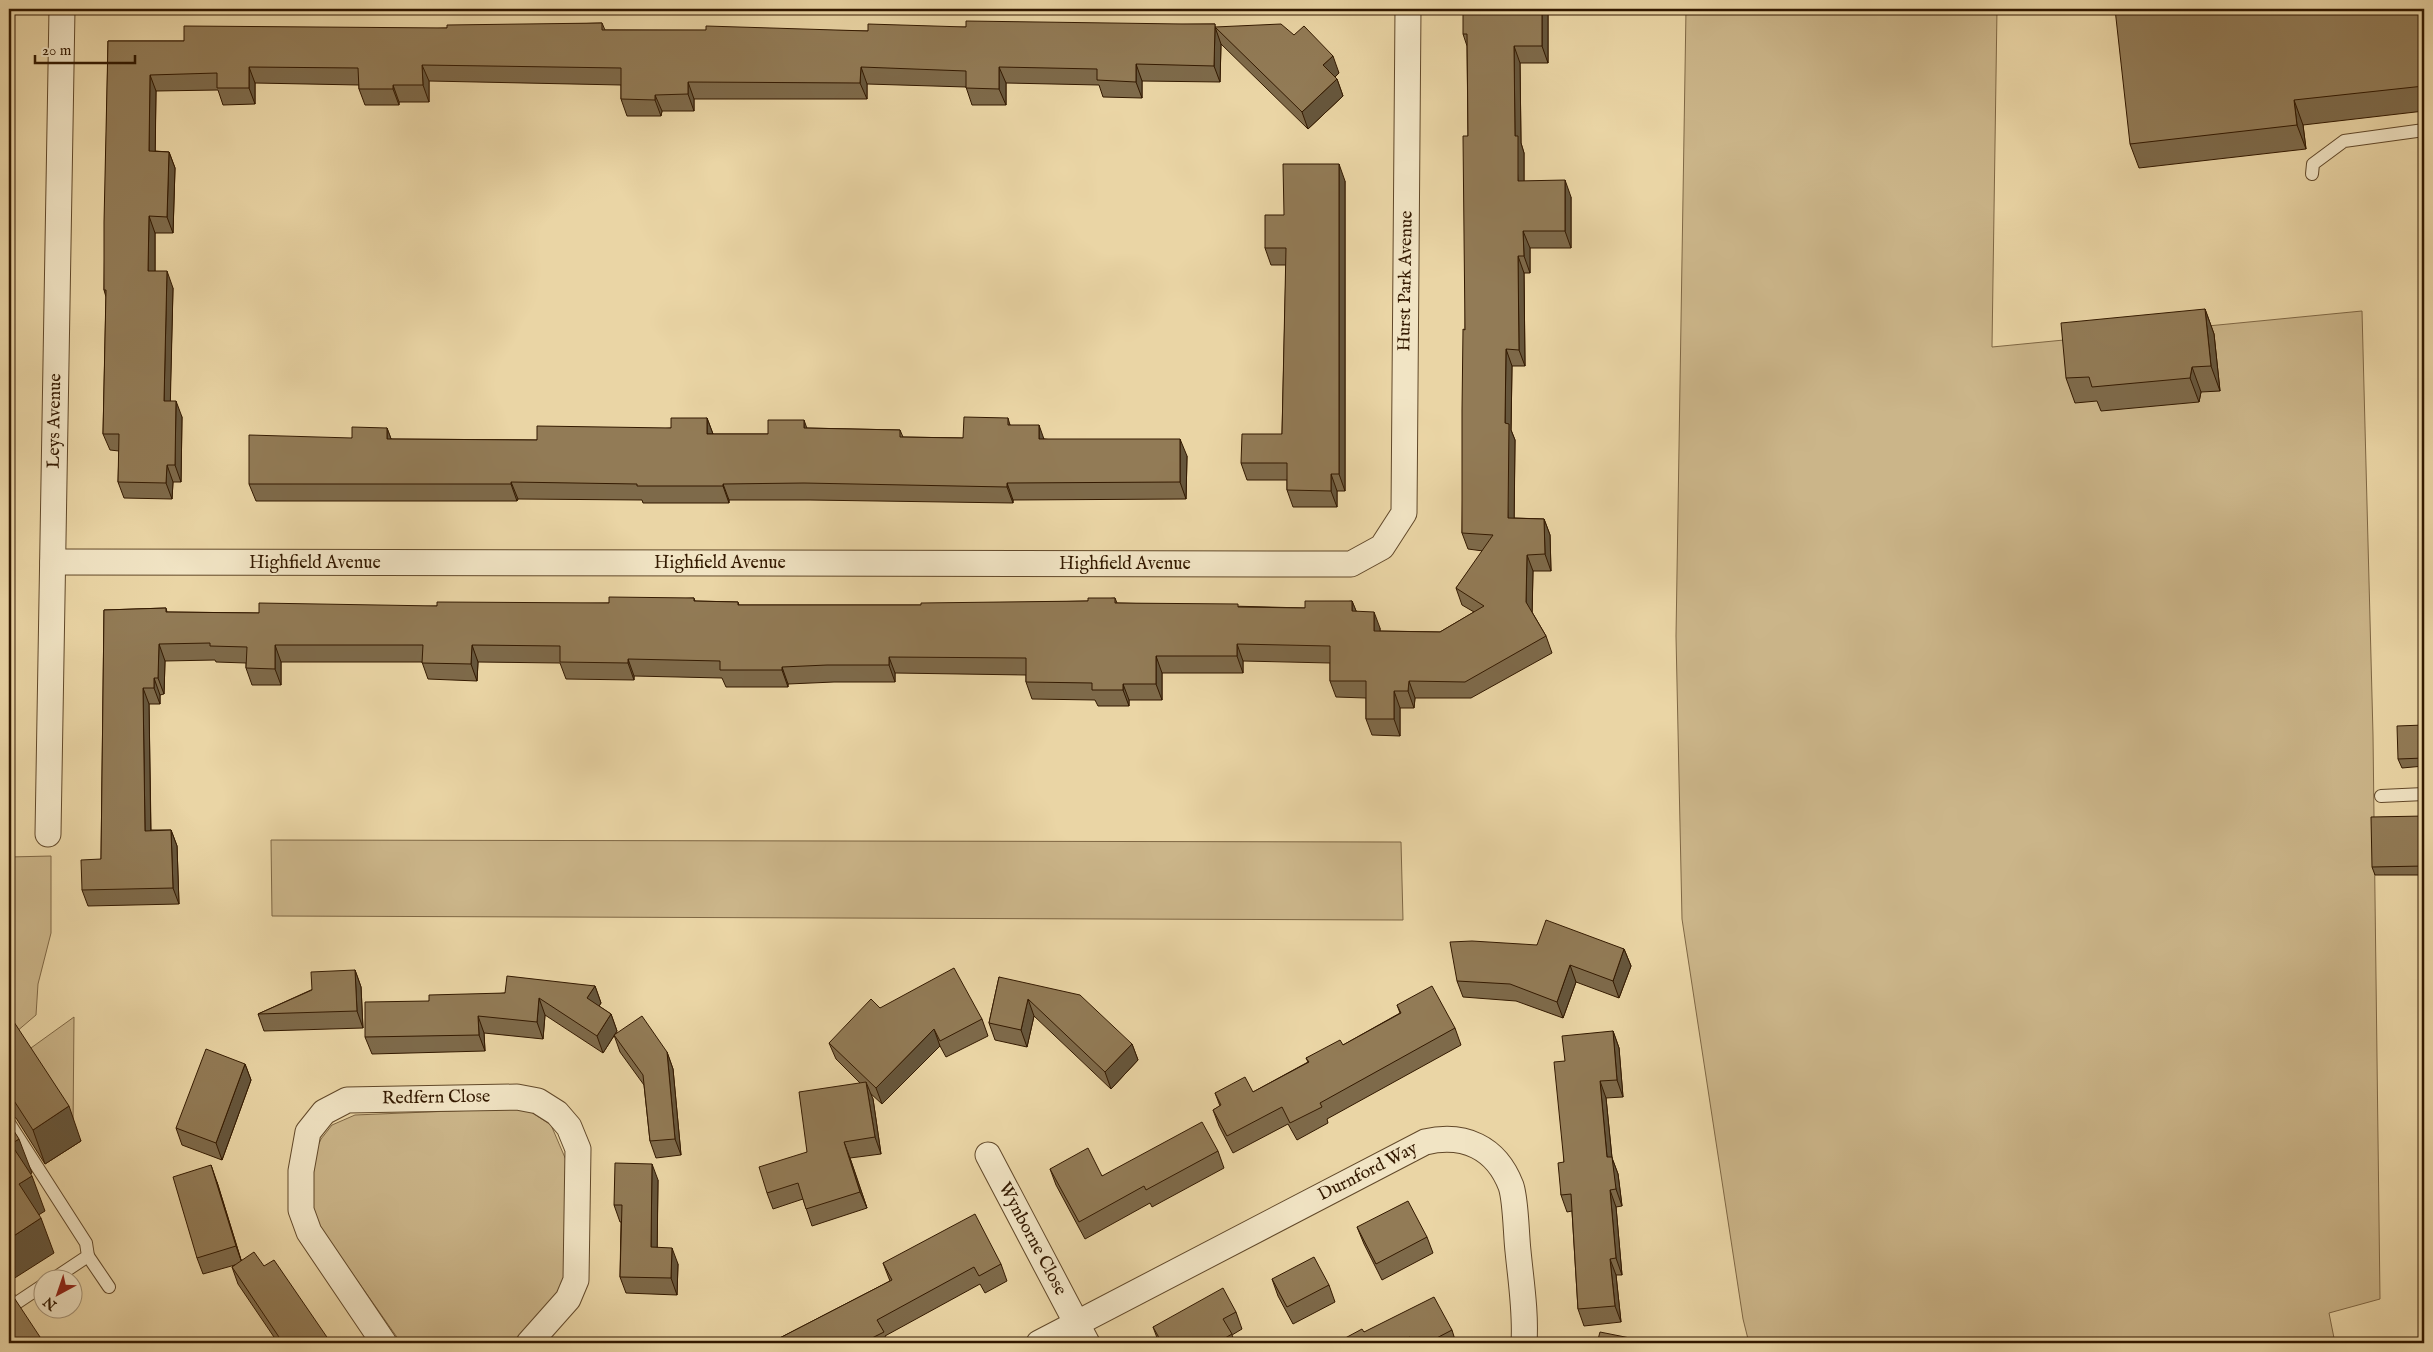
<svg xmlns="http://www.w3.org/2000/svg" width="2433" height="1352" font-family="'IM FELL English',serif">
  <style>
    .green { fill: #cbb589; stroke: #7f6744 }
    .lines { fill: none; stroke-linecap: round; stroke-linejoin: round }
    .service-casing { stroke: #614829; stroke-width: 14 }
    .minor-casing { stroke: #614829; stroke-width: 27 }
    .service { stroke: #f1e4c4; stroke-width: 12 }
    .minor { stroke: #f1e4c4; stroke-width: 25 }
    .wall { fill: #7e6a4a; stroke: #331900 }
    .shaded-wall { fill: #66563c; stroke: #331900 }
    .building { fill: #927b56; stroke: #331900 }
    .labels { text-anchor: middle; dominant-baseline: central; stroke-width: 4; stroke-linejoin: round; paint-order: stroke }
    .street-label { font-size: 18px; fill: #331900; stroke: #f1e4c4 }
  </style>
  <rect width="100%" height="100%" fill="#ead5a5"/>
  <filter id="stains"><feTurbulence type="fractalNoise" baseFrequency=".004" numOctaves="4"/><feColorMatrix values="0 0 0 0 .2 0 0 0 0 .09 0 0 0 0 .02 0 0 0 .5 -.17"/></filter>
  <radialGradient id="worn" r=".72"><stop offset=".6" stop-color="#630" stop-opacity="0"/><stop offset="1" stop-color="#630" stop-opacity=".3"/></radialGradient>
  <g class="green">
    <path d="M1686,9h311l-5,338 370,-36 11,424 7,564 -51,14 6,30h-586l-6,-24 -61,-400 -6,-283z"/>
    <path d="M271,840l1130,2 2,78 -1131,-4z"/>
    <path d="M51,856v77l-13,51 -2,31 -27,23v-181z"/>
    <path d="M74,1017l-1,112 -49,-76z"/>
    <path d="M525,1108l26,17 15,35 -1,118 -8,25 -43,40h-113l-86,-123 -4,-27 2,-36 8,-18 11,-14 23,-10z"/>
  </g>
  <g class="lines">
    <g class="service-casing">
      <g id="service">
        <path d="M2312,174l1,-10 31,-23 80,-11"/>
        <path d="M2381,796l43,-2"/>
        <path d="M9,1123l77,120 2,13 -36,24"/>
        <path d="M88,1256l21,31"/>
        <path d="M9,1308l33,-22"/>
      </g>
    </g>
    <g class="minor-casing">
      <g id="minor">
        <path d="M53,562l1298,2 31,-17 22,-34 4,-504"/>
        <path d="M48,834l14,-825"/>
        <path d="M988,1155l99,188"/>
        <path d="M384,1343l-75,-111 -8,-22v-39l7,-39 16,-20 23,-12 170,-3 21,4 19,12 12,14 9,22 -2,131 -8,19 -39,44"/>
        <path d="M1039,1343l386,-201c39,-9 71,5 86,44 5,15 5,48 7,65 3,31 8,61 6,92"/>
      </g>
    </g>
    <use href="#service" class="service"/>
    <use href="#minor" class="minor"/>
  </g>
  <g class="wall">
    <path d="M1548,9v54h-28l1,80 3,10v28l47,16v51h-41v25h-6l1,93h-13l-1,64 4,10 -1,78 30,1 6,16 1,36h-18l-1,41 14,24 6,17 -81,45h-56l-1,10h-14v28l-28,-1 -6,-16v-21l-30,-1 -6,-16v-18l-87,-2v12h-81v27h-33v6h-31l-3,-6 -63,-1 -6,-17v-7l-131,-2v9h-61l-46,2v3h-62l-4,-9 -88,-2v4l-68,-1 -6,-16 -82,-1 -1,19 -49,-2 -6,-17h-141v23h-29l-6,-17v-5l-30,-1 -1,-2 -50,1 -1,33 -4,1v9h-11l2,126h20l6,16 2,58 -91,2 -6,-16 19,-31 3,-249 62,-2 1,4 92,1 178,-7 172,-3 85,-5 1,3 43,1 1,3h182l167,-4 27,-3 2,5 188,5 47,-7 4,10 24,17v3l60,1 34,-20 -12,-7 -6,-17 27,-37 -15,-2 -6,-16 6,-397 -1,-90 -4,-12z"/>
    <path d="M2424,9v102l-121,14 3,24 -167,19 -9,-24z"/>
    <path d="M602,23l3,7 263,1 98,-4 249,-3v3l124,46 -4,4 2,2 6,17 -35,33 -87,-85 -1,38 -78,-1v17l-39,-1 -4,-12 -93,-2v22h-34l-6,-18 -99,-3v15h-173v12h-32l-1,5h-34l-6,-17v-14l-192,-4v21h-30v3h-34l-6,-16v-4l-104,-2v21l-32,1 -5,-15 -62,1 -1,60 14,1 6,16 -2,65h-18v38l18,17 -3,113 12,16 -1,65h-8l-1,17 -48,-1 -6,-16 1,-31 -9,-1 -7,-16 3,-137 -2,-7 4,-249h76l263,-13z"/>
    <path d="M1345,181v310h-8v16h-44l-6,-17v-10h-40l-6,-17 41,-29 4,-169h-15l-6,-17 19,-33z"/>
    <path d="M2205,309l9,25 6,57 -19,1 -2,10 -98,9 -4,-10 -22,2 -9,-25z"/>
    <path d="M707,418l6,16h55l39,-6 93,2 3,7 60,1 45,-20 2,7 34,14 143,17 -1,43 -173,1v3l-203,-3h-81v3h-86l-1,-3 -124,-1 -1,2h-261l-7,-17 103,-46 35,-10 4,11 146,1 134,-12z"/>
    <path d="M2424,725v41l-22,2 -4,-9z"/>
    <path d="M2424,816v59h-49l-3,-8z"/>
    <path d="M1537,945l87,4 7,17 -12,32 -43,-16 -13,36 -47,-17 -53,-4 -6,-16z"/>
    <path d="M355,970l6,17 2,41 -99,3 -6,-17z"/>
    <path d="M999,977l133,67 6,16 -27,29 -77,-73 -7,31 -32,-7 -6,-17z"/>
    <path d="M595,986l6,17 -2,3 12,8 6,17 -14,22 -58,-38 -2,24 -59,-6 1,18 -113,3 -7,-17 64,-36 76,-8z"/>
    <path d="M1397,1005l58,23 6,17 -134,74 1,4 -31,17 -9,-16 -55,29 -14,-27 -6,-16 7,-4 -5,-13 38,-1 55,-30 -2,-4 37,-13 57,-32z"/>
    <path d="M880,1008l102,11 6,17 -42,21 -6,-11 -58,58 -12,-11 3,6 8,55 -31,4 17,50 -55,18 -9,-27 -30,10 -6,-16 40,-41 53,-69 -24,-24 -7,-16z"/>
    <path d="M9,1021l72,120 -36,23 -29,-46 -7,-3z"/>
    <path d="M1613,1031l6,17 4,49 -17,1 6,60 6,16 4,32 -6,1 6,68h-6l5,47 -37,4 -6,-17 -6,-98 -5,1 -6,-17 3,-33 1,-101z"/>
    <path d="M614,1035l53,17 6,17 8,86 -25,3 -6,-17 -6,-56 -24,-33z"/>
    <path d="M245,1064l6,16 -29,80 -40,-15 -6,-17z"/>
    <path d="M1218,1151l6,17 -72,39 -2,-4 -65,36 -29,-54 -6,-16 52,7z"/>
    <path d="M658,1180l-1,67 21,17 -1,31 -51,-2 -6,-16 1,-55h-1l-6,-17z"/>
    <path d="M217,1182l24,78 23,6 67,77h-53l-40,-59 -6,-17 3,-2 -32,9 -6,-16z"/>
    <path d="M1357,1227l70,10 6,16 -51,27 -18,-36z"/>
    <path d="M883,1263l118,1 6,17 -22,12 -5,-9 -95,52 3,7h-118l120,-62z"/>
    <path d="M1272,1279l57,6 6,17 -42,22 -15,-28z"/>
    <path d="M1236,1312l6,17 -10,6 3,8h-76l-6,-16z"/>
    <path d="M1452,1330l4,13h-120l28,-11z"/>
  </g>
  <g class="shaded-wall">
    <path d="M1542,9h6v54l-6,-17z"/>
    <path d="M1215,27l6,17 -1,38 -6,-16z"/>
    <path d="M1514,46l6,17 1,80 3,10v44l-6,-16 -3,-45z"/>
    <path d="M1333,56l6,17 -9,9 -7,-17z"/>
    <path d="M1136,64l6,17v17l-6,-16z"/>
    <path d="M422,65l7,16v21l-6,-17z"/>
    <path d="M249,67l6,16v21l-6,-16z"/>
    <path d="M861,67l6,17v15l-7,-16z"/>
    <path d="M999,67l7,16v22l-7,-16z"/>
    <path d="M150,75l6,16 -1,77 -6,-17z"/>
    <path d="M1337,79l6,17 -35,33 -6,-17z"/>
    <path d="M688,82l6,17v12l-6,-17z"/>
    <path d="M393,85l6,17v3l-6,-16z"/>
    <path d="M655,95l7,16 -1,5 -6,-16z"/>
    <path d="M2294,100l9,25 3,24 -9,-24z"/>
    <path d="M169,152l6,16 -2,65 -6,-16z"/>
    <path d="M1339,164l6,17v310l-6,-17z"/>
    <path d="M1565,180l6,17v51l-6,-17z"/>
    <path d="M149,216l6,17v55l-7,-17z"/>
    <path d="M1523,231l7,17v25l-6,-17z"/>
    <path d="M1518,256l6,17 1,93 -6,-16z"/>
    <path d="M167,271l6,17 -3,129 -6,-16z"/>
    <path d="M2205,309l9,25 6,57 -9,-25z"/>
    <path d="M1506,349l6,17 -1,64 4,10 -1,94 -6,-16 -3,-95z"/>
    <path d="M2192,367l9,25 -2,10 -9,-24z"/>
    <path d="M176,401l6,16 -1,65 -6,-17z"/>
    <path d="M707,418l6,16h-6z"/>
    <path d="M804,420l6,17 -6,-9z"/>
    <path d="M1039,425l6,17 -6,-3z"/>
    <path d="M387,428l6,16 -6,-5z"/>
    <path d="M1180,439l7,17 -1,43 -6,-17z"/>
    <path d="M167,465l6,17 -1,17 -6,-16z"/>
    <path d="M1331,474l6,17v16l-6,-16z"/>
    <path d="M511,482l7,17 -1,2 -6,-17z"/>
    <path d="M1007,483l6,17v3l-6,-16z"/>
    <path d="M723,484l6,16v3l-6,-17z"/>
    <path d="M1544,519l6,16 1,36 -6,-17z"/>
    <path d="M1527,555l6,16 -1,47 -6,-16z"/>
    <path d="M1352,601l7,17 -7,-7z"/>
    <path d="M1374,612l6,16v20l-6,-17z"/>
    <path d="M159,644l6,17 -1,33 -6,-16z"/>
    <path d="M1237,644l6,17v12l-6,-17z"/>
    <path d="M275,645l6,17v23l-6,-16z"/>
    <path d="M472,645l6,17 -1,19 -6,-17z"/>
    <path d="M1156,656l6,17v27l-6,-16z"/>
    <path d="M889,657l6,16v9l-6,-17z"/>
    <path d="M628,659l6,17v4l-6,-17z"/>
    <path d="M782,667l6,17v3l-6,-17z"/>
    <path d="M154,678l6,17v9l-6,-16z"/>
    <path d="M1409,681l6,17 -1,10 -6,-17z"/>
    <path d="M1123,684l6,16v6l-6,-16z"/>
    <path d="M143,688l6,16 2,143 -6,-16z"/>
    <path d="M1394,691l6,17v28l-6,-17z"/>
    <path d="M171,830l6,16 2,58 -6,-16z"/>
    <path d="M1624,949l7,17 -12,32 -6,-17z"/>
    <path d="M1570,965l6,17 -13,36 -6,-16z"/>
    <path d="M355,970l6,17 2,41 -6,-17z"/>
    <path d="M595,986l6,17 -8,12 -6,-17z"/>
    <path d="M539,998l6,17 -2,24 -6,-17z"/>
    <path d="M1028,999l6,17 -7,31 -6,-17z"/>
    <path d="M611,1014l6,17 -14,22 -6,-17z"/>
    <path d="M478,1016l6,17 1,18 -6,-16z"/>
    <path d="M934,1029l6,17 -58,58 -6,-16z"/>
    <path d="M1613,1031l6,17 4,49 -6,-17z"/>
    <path d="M1132,1044l6,16 -27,29 -6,-17z"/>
    <path d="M667,1052l6,17 8,86 -6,-16z"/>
    <path d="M245,1064l6,16 -29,80 -6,-17z"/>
    <path d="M1600,1081l6,17 6,60 6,16 4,32 -6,-17 -9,-32z"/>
    <path d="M866,1082l7,17 8,55 -6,-17z"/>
    <path d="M69,1106l12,35 -36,23 -12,-34z"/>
    <path d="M19,1139l13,34 -8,5 -13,-34z"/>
    <path d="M844,1142l6,16 17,50 -7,-16z"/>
    <path d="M652,1164l6,16 -1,84 -6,-17z"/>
    <path d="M211,1165l6,17 25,81 -6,-17z"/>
    <path d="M32,1176l13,35 -13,8 -13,-35z"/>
    <path d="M1610,1190l6,17 6,68 -6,-17z"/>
    <path d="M41,1218l13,35 -44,28 5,14 -6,3v-59z"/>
    <path d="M672,1248l6,16 -1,31 -6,-17z"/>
    <path d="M1610,1259l6,16 5,47 -6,-16z"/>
  </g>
  <g class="building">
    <path d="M1463,9h79v37h-28l1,90h3v45l47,-1v51h-42l1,25h-6l1,94 -13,-1 -1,74 4,1 -1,94 36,1 1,35 -18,1 -1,47 20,34 -81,46 -56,-1 -1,10h-14v28h-28v-38h-36v-35l-93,-2v12h-81v28h-33v6h-31v-7l-66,-1v-24l-137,-1v8h-62l-45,2v3h-62v-9l-92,-2v4l-68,-1v-16l-88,-1 -1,19 -49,-1 1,-18h-148v24l-29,-1 1,-21 -37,-1v-3l-51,1 -1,34h-4v10h-11l2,143 26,-1 2,58 -91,2 -1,-30 20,-1 3,-249 62,-2v4l93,1v-10l178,3v-4l172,1v-6l85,1v3l44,1v3h183v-2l167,-2v-3h27v5l123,1v3l67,1v-7h47v10l22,1v19l66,1 44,-26 -28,-18 37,-53 -31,-2v-123l1,-81 2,1 -2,-194h5l-1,-102h-4z"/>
    <path d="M2115,9h309v77l-130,14 3,25 -167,19z"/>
    <path d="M966,21l216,3h33v3l66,-3 13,11 10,-9 29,30 -10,9 14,14 -35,33 -87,-85 -1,39 -78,-2v18l-39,-2v-11l-98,-2v22l-33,-1v-17l-105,-4 -1,16 -172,-1v12l-33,1v5l-34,-1v-31l-199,-3 1,20h-30v4h-34l-1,-21 -109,-1v21h-32v-15l-67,2 -1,76 20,1 -2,65 -18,-1 -1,55h19l-3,130h12l-1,64h-8l-1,18 -48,-1 1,-48h-16l3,-144h-2v-68l4,-181h76v-15l263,2v-3l155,-2v7h104v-4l162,5v-7l98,3z"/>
    <path d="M1283,164h56v310h-8v17l-44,-1v-27h-46l1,-29h40l4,-186h-21v-33h19z"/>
    <path d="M2205,309l6,57 -19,1 -2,11 -98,9 -3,-10 -23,1 -5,-55z"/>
    <path d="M964,417l44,1v7h31v14h141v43l-173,1v4l-203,-4 -81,1v2h-86v-2l-126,-2v2h-262v-49l103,3v-11l35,1v11l150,1v-14l134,2v-10h36v16h61v-14h36v8l96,2v7l63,1z"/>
    <path d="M2424,725v33l-26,1 -1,-33z"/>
    <path d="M2424,816v50l-52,1 -1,-50z"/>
    <path d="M1546,920l78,29 -11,32 -43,-16 -13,37 -47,-18 -53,-3 -7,-39 22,-1 65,4z"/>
    <path d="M954,968l28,51 -42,22 -6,-12 -58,59 -47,-45 42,-44 9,9z"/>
    <path d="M355,970l2,41 -99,3 54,-24 -1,-18z"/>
    <path d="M507,976l88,10 -8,12 24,16 -14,22 -58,-38 -2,24 -59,-6 1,19 -114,2v-35l64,-1v-6l76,-2z"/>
    <path d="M999,977l81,18 52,49 -27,28 -77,-73 -7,31 -32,-7z"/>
    <path d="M1432,986l23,42 -135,75 2,4 -32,16 -8,-16 -55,29 -14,-26 8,-5 -6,-12 30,-16 8,15 56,-30 -3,-4 34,-18 3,5 58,-32 -4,-8z"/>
    <path d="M642,1016l25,36 8,87 -25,2 -7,-66 -29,-40z"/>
    <path d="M12,1019l57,87 -36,24 -24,-37v-72z"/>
    <path d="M1613,1031l4,49 -17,1 7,76h5l4,32 -6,1 6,68 -6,1 5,47 -37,3 -7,-115 -10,1 -3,-32 6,-1 -10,-100 11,-1 -3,-25z"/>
    <path d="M206,1049l39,15 -29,79 -40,-15z"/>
    <path d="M866,1082l9,55 -31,5 16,50 -54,17 -8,-26 -31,10 -8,-26 48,-15 -8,-60z"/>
    <path d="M1202,1122l16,29 -72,39 -2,-4 -65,36 -29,-53 38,-21 14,28z"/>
    <path d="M9,1123l10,16 -8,5 21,32 -13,8 22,34 -32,21z"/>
    <path d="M615,1163l37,1 -1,83 21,1 -1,30 -51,-1 2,-72h-8z"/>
    <path d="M211,1165l25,81 -39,12 -24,-81z"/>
    <path d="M1408,1201l19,36 -51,27 -19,-37z"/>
    <path d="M975,1214l26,50 -22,12 -5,-9 -97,53 7,12 -22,11h-92l122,-63 -9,-17z"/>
    <path d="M254,1252l10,14 10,-6 57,83h-48l-51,-76z"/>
    <path d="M1314,1257l15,28 -42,22 -15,-28z"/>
    <path d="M1223,1288l13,24 -13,7 9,15 -12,7 1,2h-59l-9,-16z"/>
    <path d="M9,1290l35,53h-35z"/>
    <path d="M1434,1297l18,33 -25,13h-14l-3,-6 -11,6h-63l26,-14 2,3z"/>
    <path d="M1600,1332l40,8v3h-43z"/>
  </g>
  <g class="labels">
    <g class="street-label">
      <text transform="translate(1406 281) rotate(-89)">Hurst Park Avenue</text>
      <text transform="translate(55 421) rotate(-89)">Leys Avenue</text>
      <text x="315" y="563">Highfield Avenue</text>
      <text x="720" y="563">Highfield Avenue</text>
      <text x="1125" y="564">Highfield Avenue</text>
      <text transform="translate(436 1098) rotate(-1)">Redfern Close</text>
      <text transform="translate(1368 1172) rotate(-27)">Durnford Way</text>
      <text transform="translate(1032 1239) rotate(62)">Wynborne Close</text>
    </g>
  </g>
  <rect width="2433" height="1352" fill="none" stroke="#ead5a5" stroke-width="30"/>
  <rect x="10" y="10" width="2413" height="1332" fill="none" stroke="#331900" stroke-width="2.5"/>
  <rect x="15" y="15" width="2403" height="1322" fill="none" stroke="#331900"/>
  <g transform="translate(58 1294) rotate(220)"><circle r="24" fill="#f1e4c4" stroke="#a59376"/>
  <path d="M0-4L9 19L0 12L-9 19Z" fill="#8f2418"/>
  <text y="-8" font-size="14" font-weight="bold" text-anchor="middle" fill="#331900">N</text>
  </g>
  <path d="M35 55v8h100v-8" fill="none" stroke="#331900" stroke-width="2.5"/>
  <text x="42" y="55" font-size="15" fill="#331900" stroke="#f1e4c4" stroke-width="4" paint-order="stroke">20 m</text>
  <rect width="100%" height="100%" filter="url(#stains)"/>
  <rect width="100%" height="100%" fill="url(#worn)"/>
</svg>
